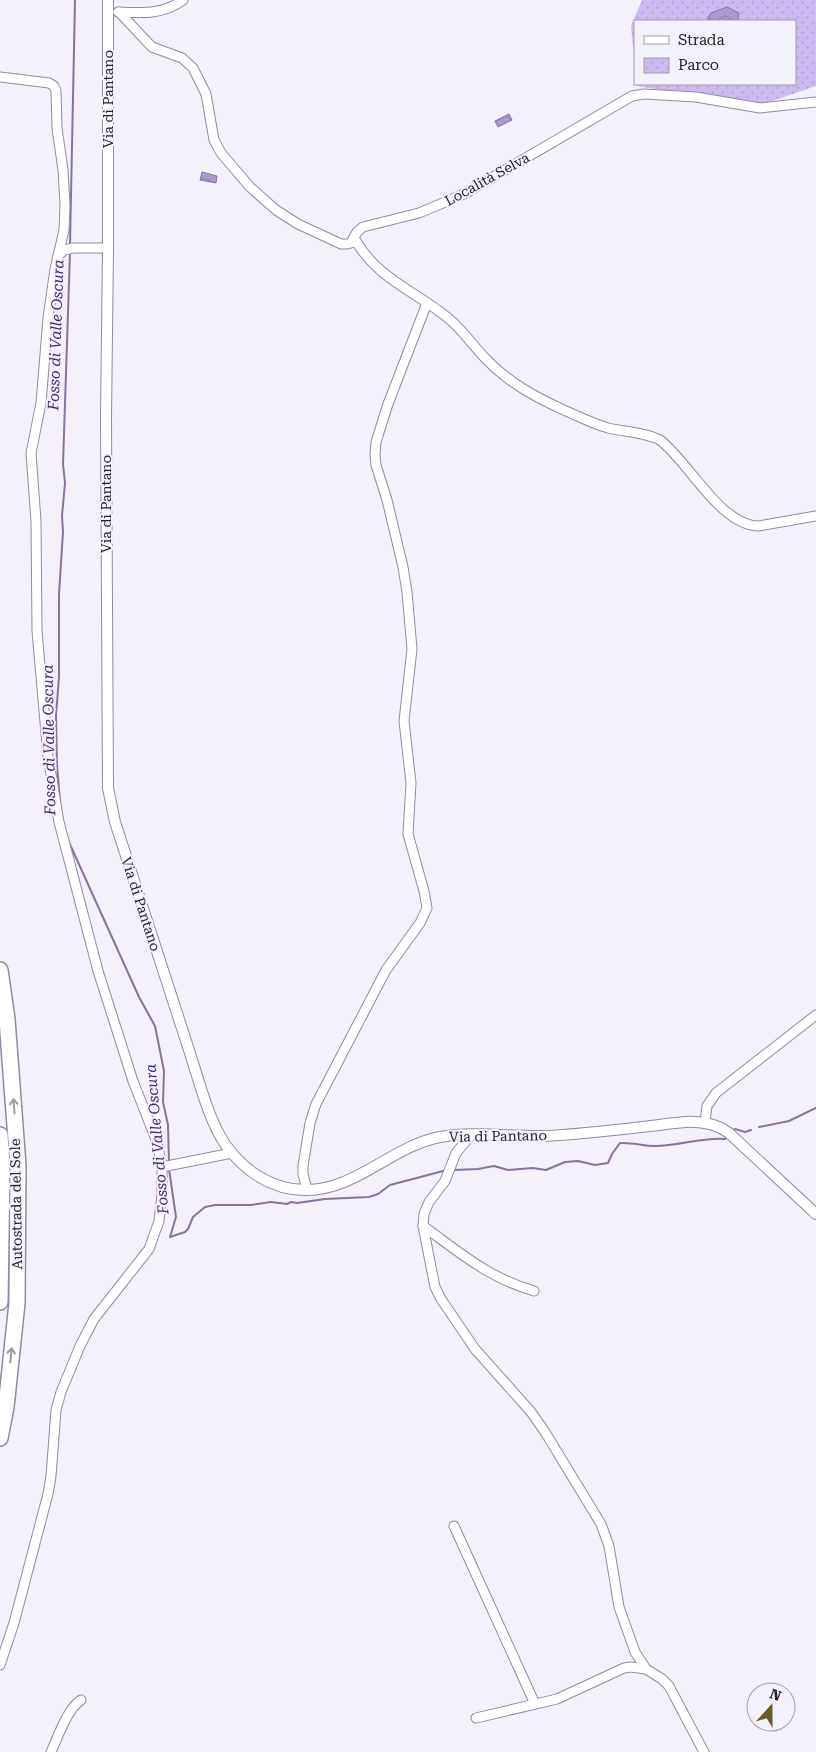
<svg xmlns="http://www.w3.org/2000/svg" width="816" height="1752" font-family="'Roboto Serif',serif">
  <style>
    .park { fill: url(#park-dots) }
    .water { fill: url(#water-waves); stroke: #8475a0 }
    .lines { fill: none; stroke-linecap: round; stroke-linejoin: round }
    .stream { stroke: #8475a0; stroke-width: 2 }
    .minor-casing { stroke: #928aa3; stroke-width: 11 }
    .tertiary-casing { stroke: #928aa3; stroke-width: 12 }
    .motorway-casing { stroke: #928aa3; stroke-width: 18 }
    .minor { stroke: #fff; stroke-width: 9 }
    .tertiary { stroke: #fff; stroke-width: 10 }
    .motorway { stroke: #fff; stroke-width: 15 }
    .oneway { stroke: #9d9ca0 }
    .labels { text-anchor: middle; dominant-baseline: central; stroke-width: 4; stroke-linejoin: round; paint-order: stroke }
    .street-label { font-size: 14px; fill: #25222c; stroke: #f4f1fc }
    .water-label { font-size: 15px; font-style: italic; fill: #45286d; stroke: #f4f1fc }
  </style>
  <defs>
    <pattern id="park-dots" width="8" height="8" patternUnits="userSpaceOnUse" patternTransform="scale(1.25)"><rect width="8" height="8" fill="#ccbaf1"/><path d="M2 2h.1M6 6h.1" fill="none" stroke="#afa0cf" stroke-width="1.8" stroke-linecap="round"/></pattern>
    <pattern id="water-waves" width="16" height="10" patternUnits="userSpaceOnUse" patternTransform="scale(1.25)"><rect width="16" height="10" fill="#ac99d2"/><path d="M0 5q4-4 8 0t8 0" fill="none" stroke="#8c7cab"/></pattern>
  </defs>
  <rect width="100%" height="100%" fill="#f4f1fc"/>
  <path class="park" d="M642,0h174v86l-58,20 -121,-20 -1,-2h159v-63h-160v44l-4,-39z"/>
  <g class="water">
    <path d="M727,7l12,6 -1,8h-29l-1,-3 3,-5z"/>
    <path d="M509,114l3,6 -14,7 -3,-6z"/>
    <path d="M202,172l15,4 -1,7 -16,-3z"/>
  </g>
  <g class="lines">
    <g class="stream">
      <path d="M70,245l5,-245"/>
      <path d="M60,801l-3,-36 -1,-50 3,-38v-83l4,-62 -1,-16 3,-33 -2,-19 7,-212"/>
      <path d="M68,840l71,157 16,29 9,45 -1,31 5,23 1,37"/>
      <path d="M759,1127l30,-6 27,-13"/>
      <path d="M732,1132l3,-3 10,3 6,-2"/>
      <path d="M169,1169l7,48 -6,20"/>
      <path d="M454,1170l24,-1 16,-3 14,4 25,-2 13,2 19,-8 13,-1 17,4 13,-2 4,-9 8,-11c12,-1 23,3 35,3 24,0 47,-9 70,-7l2,-2"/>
      <path d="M170,1237l15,-5 3,-3 5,-12 12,-10 10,-2h36l20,-3 16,2 4,-2 6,1 28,-4 44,-2 9,-3 12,-9 57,-15"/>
    </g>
    <g class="minor-casing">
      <g id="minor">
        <path d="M118,12c24,1 44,3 65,-12"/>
        <path d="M119,12l33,35 30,11 11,10 13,26 8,46 7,13 29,34 26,23 22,14 43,20h6l4,-1 6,-11 6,-5 56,-14 45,-19 168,-98 12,-2 52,3 64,11 56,-6"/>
        <path d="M0,77l49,6 5,3 2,5 1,37 6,42 2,34 -1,26 -6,26"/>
        <path d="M354,238c23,41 60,52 94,80 15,12 25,28 39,42 22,23 50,38 79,51 14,6 28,13 42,17 18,4 36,4 52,12 28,21 60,85 98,86l58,-10"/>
        <path d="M705,1122l2,-16 9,-13 100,-78"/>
        <path d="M471,1135l-15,18 -11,28 -16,21 -5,12 -1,12 12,61 6,12 34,50 56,63 14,20 56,92 8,22 10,61 16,45 11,17 16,10 7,7 35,66"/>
        <path d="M162,1167l70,-14"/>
        <path d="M307,1190l-4,-16v-8l7,-43 6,-19 70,-134 34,-47 7,-15 -3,-17 -16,-57 3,-51 -7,-62 8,-72 -5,-57 -4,-25 -16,-67 -11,-35 -1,-11 1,-12 12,-38 39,-101"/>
        <path d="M423,1226c39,28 64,51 111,65"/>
        <path d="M454,1526l81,178"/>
        <path d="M0,1665l14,-42 34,-129 3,-18 5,-66 5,-18 19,-46 14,-27 55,-70 10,-28 3,-26v-28l-5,-25 -24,-61 -35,-110 -39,-149 -11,-66 -11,-125 -1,-110 -5,-68 10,-50 7,-85 7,-49 3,-13 6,-6 9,-2h35"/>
        <path d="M476,1718l81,-19 67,-31 7,-1 15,2"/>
        <path d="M51,1752c7,-15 16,-43 30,-52"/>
      </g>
    </g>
    <g class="tertiary-casing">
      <path id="tertiary" d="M108,0v248l-2,170 2,370 7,34c24,75 48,150 73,225 10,30 20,72 37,97 19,27 47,46 80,46 50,1 87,-44 135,-53 34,-6 69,0 104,-1 47,-2 94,-9 141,-14 16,-1 30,1 44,11l87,81"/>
    </g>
    <g class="motorway-casing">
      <g id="motorway">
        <path d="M0,970l7,49 11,147 -1,137 -11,104 -6,31"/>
        <path d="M0,1135l2,31 -2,136"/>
      </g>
    </g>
    <use href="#minor" class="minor"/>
    <use href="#tertiary" class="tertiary"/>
    <use href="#motorway" class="motorway"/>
  </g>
  <defs><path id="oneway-shaft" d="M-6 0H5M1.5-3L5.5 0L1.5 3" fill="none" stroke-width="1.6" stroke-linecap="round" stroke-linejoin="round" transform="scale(1.25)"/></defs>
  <g class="oneway">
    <use href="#oneway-shaft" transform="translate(14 1106) rotate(-94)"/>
    <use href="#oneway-shaft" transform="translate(11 1355) rotate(-84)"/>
  </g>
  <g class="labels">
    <g class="street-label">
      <text transform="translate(108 99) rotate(-90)">Via di Pantano</text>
      <text transform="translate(487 179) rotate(-29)">Località Selva</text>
      <text transform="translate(106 504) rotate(-90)">Via di Pantano</text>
      <text transform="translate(141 904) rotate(72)">Via di Pantano</text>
      <text transform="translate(498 1136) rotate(-1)">Via di Pantano</text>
      <text transform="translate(16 1204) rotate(-91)">Autostrada del Sole</text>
    </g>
    <g class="water-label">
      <text transform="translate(56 335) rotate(-88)">Fosso di Valle Oscura</text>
      <text transform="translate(49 740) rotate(-91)">Fosso di Valle Oscura</text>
      <text transform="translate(157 1139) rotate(-95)">Fosso di Valle Oscura</text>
    </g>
  </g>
  <rect x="634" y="20" width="162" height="65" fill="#f4f1fc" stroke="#a19ea9"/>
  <rect x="644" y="36" width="25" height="8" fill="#ffffff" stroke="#a19ea9"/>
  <text x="678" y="45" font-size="15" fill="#25222c">Strada</text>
  <rect x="644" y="58" width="25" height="15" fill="url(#park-dots)" stroke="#a19ea9"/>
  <text x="678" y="70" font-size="15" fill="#25222c">Parco</text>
  <g transform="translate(771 1707) rotate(21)"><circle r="24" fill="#f4f1fc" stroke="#a19ea9"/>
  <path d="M0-4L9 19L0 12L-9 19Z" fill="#6d5b2a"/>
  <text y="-8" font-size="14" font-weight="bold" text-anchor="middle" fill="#25222c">N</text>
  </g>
</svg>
